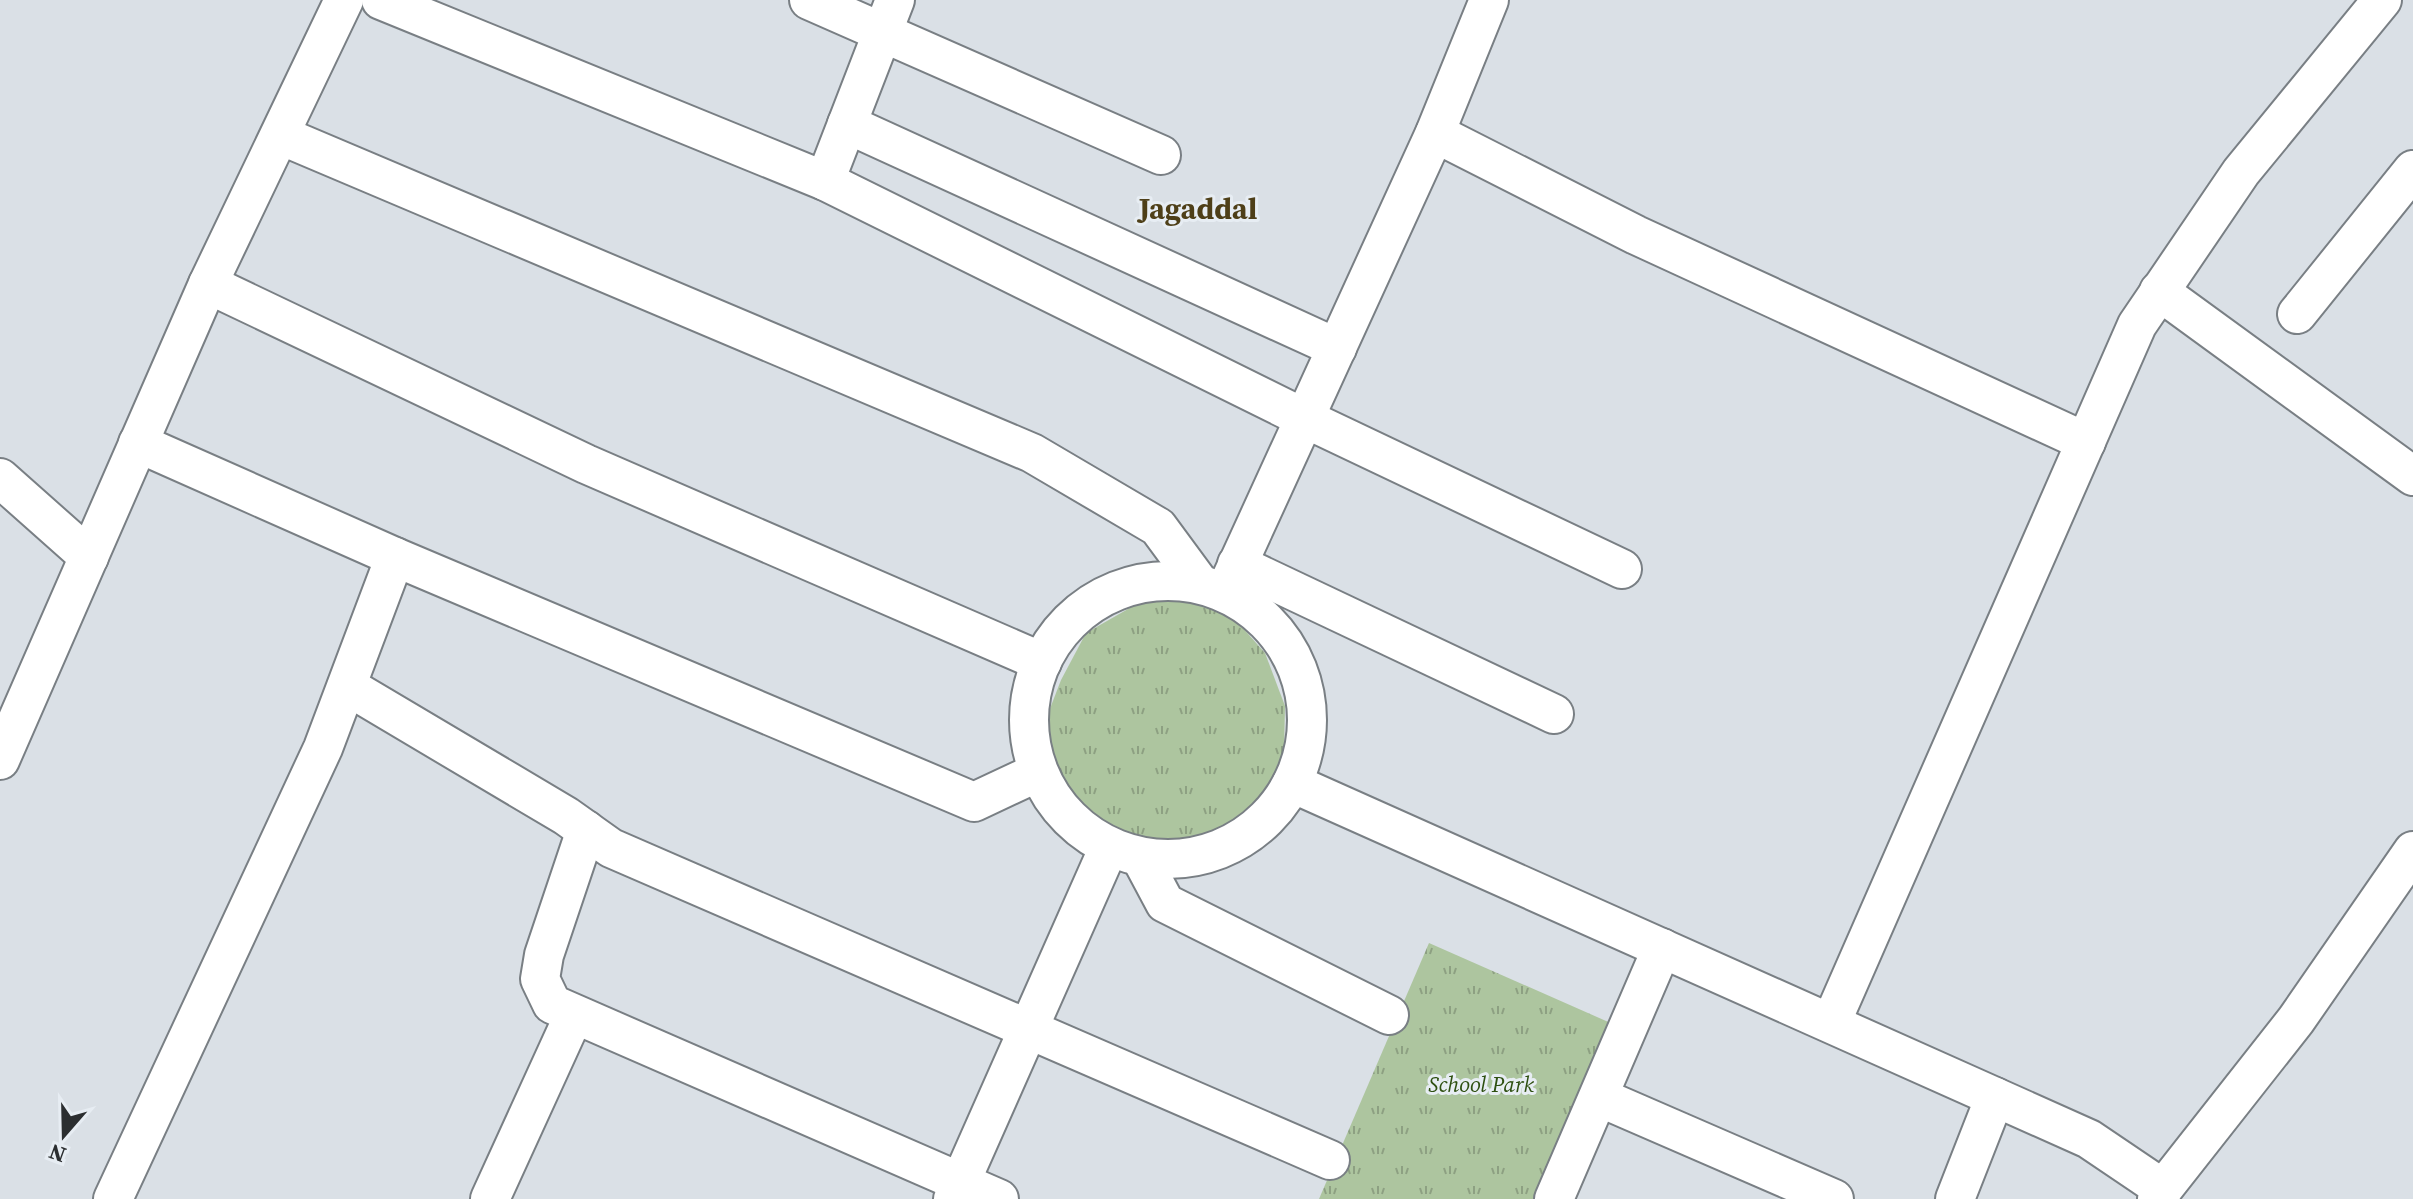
<svg xmlns="http://www.w3.org/2000/svg" width="2413" height="1199" font-family="'Source Serif 4',serif">
  <style>
    .grass { fill: url(#grass-tufts) }
    .lines { fill: none; stroke-linecap: round; stroke-linejoin: round }
    .street-casing { stroke: #797f84; stroke-width: 42 }
    .street { stroke: #fff; stroke-width: 38 }
    .labels { text-anchor: middle; dominant-baseline: central; stroke-width: 6; stroke-linejoin: round; paint-order: stroke }
    .park-label { font-size: 22px; font-style: italic; fill: #2e5011; stroke: #e7edf3 }
    .district-label { font-size: 30px; font-weight: bold; fill: #4e3f18; stroke: #e7edf3 }
  </style>
  <defs>
    <pattern id="grass-tufts" width="24" height="20" patternUnits="userSpaceOnUse" patternTransform="scale(2)"><rect width="24" height="20" fill="#adc59f"/><path d="M3 7l-1-3M5 7V3M7 7l1-3M15 17l-1-3M17 17v-4M19 17l1-3" fill="none" stroke="#8da082"/></pattern>
  </defs>
  <rect width="100%" height="100%" fill="#dae0e6"/>
  <g class="grass">
    <path d="M1190,595l44,23 31,35 20,53 -1,46 -19,40 -48,45 -66,3 -40,-8 -34,-32 -27,-38 -4,-43 15,-39 25,-47 49,-28z"/>
    <path d="M1429,943l193,85 -80,171h-223z"/>
  </g>
  <g class="lines">
    <g class="street-casing">
      <g id="street">
        <path d="M381,0l444,181 479,237 318,151"/>
        <path d="M809,0l352,155"/>
        <path d="M847,124l490,224"/>
        <path d="M1435,133l201,102 450,207"/>
        <path d="M280,135l752,318 126,74 42,57"/>
        <path d="M825,181l70,-181"/>
        <path d="M208,284l378,180 456,198"/>
        <path d="M2159,291l254,185"/>
        <path d="M2297,314l116,-144"/>
        <path d="M138,443l257,114 579,245 64,-30"/>
        <path d="M0,478l89,79"/>
        <path d="M1237,564l317,150"/>
        <circle cx="1168" cy="720" r="139"/>
        <path d="M1225,592l210,-459 54,-133"/>
        <path d="M347,686l219,130 45,32 719,312"/>
        <path d="M0,760l208,-476 136,-284"/>
        <path d="M1292,783l797,356 74,50 -6,10"/>
        <path d="M586,830l-42,125 -4,24 12,25 447,195"/>
        <path d="M1141,858l24,45 224,112"/>
        <path d="M1831,1023l306,-698 104,-153 141,-172"/>
        <path d="M1599,1097l235,102"/>
        <path d="M2163,1189l133,-169 117,-169"/>
        <path d="M113,1199l210,-451 72,-191"/>
        <path d="M490,1199l84,-184"/>
        <path d="M953,1199l156,-352"/>
        <path d="M1554,1199l108,-251"/>
        <path d="M1955,1199l40,-102"/>
      </g>
    </g>
    <use href="#street" class="street"/>
  </g>
  <g class="labels">
    <g class="park-label">
      <text x="1481" y="1084">School Park</text>
    </g>
    <g class="district-label">
      <text x="1198" y="208">Jagaddal</text>
    </g>
  </g>
  <g transform="translate(64 1135) rotate(200)" stroke="#e7edf3" stroke-width="6" paint-order="stroke">
  <path d="M0-6L14 30L0 20L-14 30Z" fill="#2b2e30"/>
  <text y="-12" font-size="22" font-weight="bold" text-anchor="middle" fill="#2b2e30">N</text>
  </g>
</svg>
